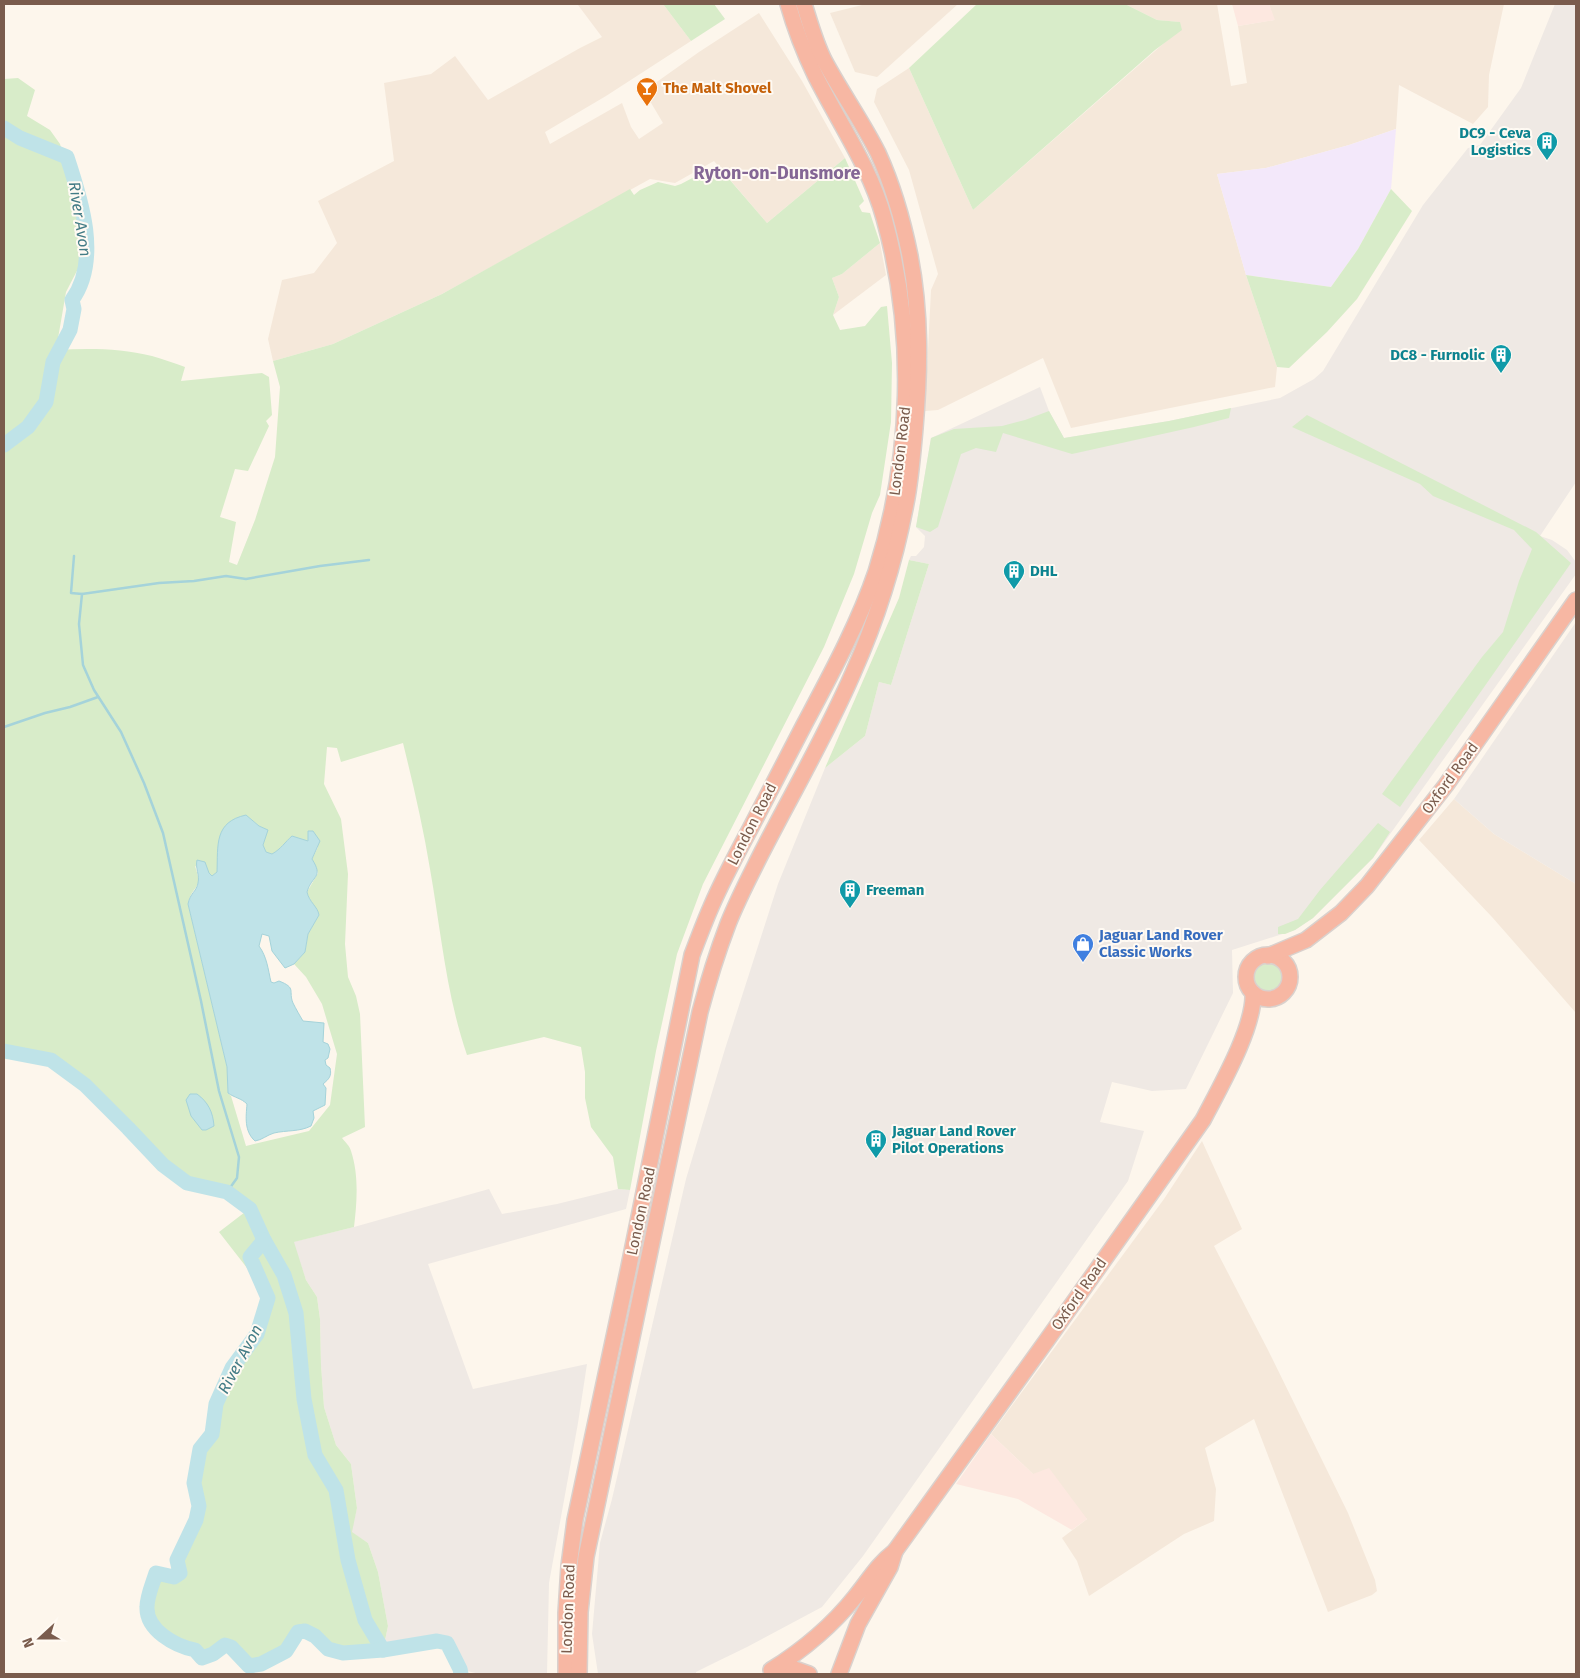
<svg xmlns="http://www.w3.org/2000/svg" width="1580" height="1678" font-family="'Fira Sans',sans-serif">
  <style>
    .residential { fill: #f5e8da }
    .commercial { fill: #fde8e0 }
    .industrial { fill: #efe9e4 }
    .education { fill: #f3e8fa }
    .green { fill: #d8ecc9; fill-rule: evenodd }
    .water { fill: #bfe3e8; stroke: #a5d3da }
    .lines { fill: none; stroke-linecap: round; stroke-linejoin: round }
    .stream { stroke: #a5d3da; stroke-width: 2.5 }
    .river { stroke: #bfe3e8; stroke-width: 15 }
    .highway-casing { stroke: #dad1cd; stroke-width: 18 }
    .highway { stroke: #f7b7a3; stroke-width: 15 }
    .labels { text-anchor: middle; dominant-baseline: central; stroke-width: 4; stroke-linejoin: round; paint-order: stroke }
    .food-label { font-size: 15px; font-weight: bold; fill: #c56008; stroke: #fffaf3; text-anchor: start }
    .culture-label { font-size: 15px; font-weight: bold; fill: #0d838f; stroke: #fffaf3; text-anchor: start }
    .street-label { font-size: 15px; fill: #7a5c4d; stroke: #fffaf3 }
    .shop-label { font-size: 15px; font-weight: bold; fill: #366cbe; stroke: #fffaf3; text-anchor: start }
    .water-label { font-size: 16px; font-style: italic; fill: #437c86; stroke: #fffaf3 }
    .quarter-label { font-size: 18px; font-weight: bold; fill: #846695; stroke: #fffaf3 }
  </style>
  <rect width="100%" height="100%" fill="#fdf6ec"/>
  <g class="residential">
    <path d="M581,4h82l28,37 -85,55 -61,36 5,12 72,-41 9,24 8,12 24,-16 -19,-32 55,-39 60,-39 43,68 43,77 -78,65 -53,-62 -39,22 -25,-4 -208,115 -109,50 -60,17 -5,-22 14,-59 32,-7 23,-30 -19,-42 76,-40 -10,-78 47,-9 24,-18 33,44 92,-52 22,-11 -24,-32z"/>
    <path d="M866,4h92l-81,73 -22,-5 -25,-59z"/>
    <path d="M1125,4h92l14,82 16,-3 -9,-57 36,-6 -5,-16h235l-15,71 -1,32 -15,17 -74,-39 -3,44 -47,16 -83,23 -49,6 29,101 31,92 -2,20 -204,41 -28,-70 -105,52 -13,1 6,-121 7,-16 -29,-104 -35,-68 3,-13 32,-21 64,142 198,-173 8,-15 -22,-2z"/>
    <path d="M880,243l6,32 -53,40 6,-18 -7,-19 10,-4z"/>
    <path d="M1454,799l40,35 82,50v129l-84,-96 -73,-77z"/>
    <path d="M1202,1141l40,88 -28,17 54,104 80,163 27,67 2,11 -5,4 -44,17 -74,-193 -49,29 11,41 -2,32 -30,13 -95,62 -12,-35 -15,-23 25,-19 -53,-44 -43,-41 173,-235z"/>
  </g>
  <g class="commercial">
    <path d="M1232,4h37l6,16 -37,6z"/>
    <path d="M991,1434l42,40 16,-6 38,51 -15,11 -54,-31 -62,-15z"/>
  </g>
  <g class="industrial">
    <path d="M1555,4h21v478l-36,54 12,4 15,10 9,12v12l-203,284 -60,60 -18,12 -63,20 1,43 -47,96 -34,2 -40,-9 -12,40 44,9 -16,50 -265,375 -41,51 -75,40 -37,18 -14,7v2h-98l-6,-40 8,-91 12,-44 74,-320 39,-130 53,-165 47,-116 40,-32 14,-54 12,3 38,-121 -20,-4 2,-4h5l8,-9 1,-11 -9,-9 15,-89 109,-51 9,24 15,27 105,-17 111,-23 34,-19 9,-8 100,-166 45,-57 12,-3 41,-57z"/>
    <path d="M1576,622v262l-82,-50 -40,-35z"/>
    <path d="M489,1189l13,25 55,-10 61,-15 12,1 -4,19 -198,55 45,125 114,-25 -9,59 -29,160 -2,91h-68l-19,-5 -13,-26 -10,-2 -54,9 5,-24 -10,-54 -10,-29 -17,-11 6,-24 -6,-44 -15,-19 -12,-38 -3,-42 -1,-46 -3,-22 -11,-17 -13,-38 61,-15z"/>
  </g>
  <path class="education" d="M1396,129l-5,60 -33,60 -27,38 -85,-12 -29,-101 49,-6 83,-23z"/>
  <g class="green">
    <path d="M663,4h51l11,15 -34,22z"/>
    <path d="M977,4h148l32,16 23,2 2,8 -27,20 -182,160 -64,-142z"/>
    <path d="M18,78l17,12 -8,26 23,14 10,14 17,55 4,64 -15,29 -10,58c32,-2 64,-2 96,6 11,3 22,7 33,11l-4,14 81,-8 7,4 3,38 -6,6 3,5 -21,45 -13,-2 -15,48 16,5 -7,40 8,3 18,-45 20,-63 5,-70 -7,-26 60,-17 109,-50 188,-105 4,6 6,-5 18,-8 17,4 6,-2 36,-19 50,58 78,-65 19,43 -5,5 3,6 8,1 10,30 -38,31 -10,4 7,19 -6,18 7,15 25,-4 16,-19 6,-1 5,57 -1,59 -11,73 -8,18 -18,61 -30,73 -121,237 -26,70 -21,97 -26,139 -12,-1 -5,-32 -22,-30 -6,-29v-26l-4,-25 -37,-10 -77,18c-21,-61 -26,-124 -37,-186 -7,-43 -17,-85 -27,-126l-62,19 -4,-14 -10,-1 -3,37 17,35 7,55 -3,70 3,33 8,19 4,18 5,113 -23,11c3,4 8,8 9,13 8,24 6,51 3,76l-60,15 12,38 11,17 3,22 1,46 3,42 12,38 15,19 6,44 -5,24 16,11 10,29 10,54 -5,24c-16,1 -41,7 -55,-1 -12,-7 -13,-20 -30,-17l-12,19 -25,13 -12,2 -18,-19 -6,-2 -12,9 -11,4c-9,-11 -9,-6 -20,-11 -16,-8 -34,-20 -35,-40 -1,-8 7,-25 9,-34l18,4 6,-4 -3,-13 19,-40 3,-14 -5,-23 6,-34 12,-15 4,-30 16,-36 25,-34 11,-36 -3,-7 -46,-59 30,-23 -22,-17 -40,-9 -24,-18 -35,-38 -43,-41 -34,-26 -47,-9v-972zM252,820l7,6 8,4 -4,15 3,7 6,3c9,-6 13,-13 20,-19l16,6v-10l10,15 -6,12 6,14 -11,19c2,10 10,15 12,23l-11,19 -3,18 -11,12 12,13 16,27 15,50 -7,51 -21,26 -63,15 -15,-50 -3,-3 -1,-26 -39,-163c4,-20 16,-13 7,-38l17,10 6,-4z"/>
    <path d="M1391,189l21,22 -55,88 -30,33 -38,36 -12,-1 -31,-92 85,12 27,-38z"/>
    <path d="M1231,408l-2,10 -35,9 -122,27 -69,-21 -7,19 -20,-4 -15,6 -23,73 -8,5 -14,-5 15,-89 23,-9 48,-3 23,-6 24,-9 15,27 105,-17z"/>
    <path d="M1307,415l229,117 35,31 -171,244 -18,-13 100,-137 21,-25 16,-51 13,-32 -18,-19 -81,-34 -13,-12 -128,-57z"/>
    <path d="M909,560l20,4 -38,121 -12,-3 -14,54 -40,32 74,-170z"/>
    <path d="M1378,823l12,9 -17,26 -60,60 -18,12 -10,4h-7v-7l20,-8 22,-29z"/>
    <circle cx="1268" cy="976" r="16"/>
  </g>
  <g class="water">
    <path d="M246,815l13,11 9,4 -5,15 3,7 6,2c9,-5 13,-12 20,-18l16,5v-10h5l7,10 -8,18c12,19 0,16 -5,33 2,10 11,15 12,23l-11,19 -3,18 -11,12 -9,4 -13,-17 -3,-15 -7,-2 -3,12c8,11 9,23 12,36l3,1 5,-2c18,7 9,10 14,22 3,6 7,13 10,18l21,2 -1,19 5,2 2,5 -2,9 -3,2 1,5 4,3c2,8 -1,11 -7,16l3,4 -1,17 -12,6 1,7 -3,8c-12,6 -24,4 -37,7 -7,2 -12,7 -19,8 -11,-10 -9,-24 -8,-37 -6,-6 -12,-6 -19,-11l-1,-26 -39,-163c2,-11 9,-13 10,-21 2,-8 -3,-15 -1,-23l8,2 4,11 3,3 5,-4c1,-27 -3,-50 29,-57z"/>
    <path d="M190,1094h7c11,8 16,18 17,32l-8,4h-4l-11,-14 -5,-16z"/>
  </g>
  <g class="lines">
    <g class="stream">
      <path d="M74,556l-3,37 11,1 -3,30 4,41 11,25 27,42 23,51 19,50 38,168 18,90 20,66 -2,21 -10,14"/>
      <path d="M82,594l77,-11 35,-2 32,-5 20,3 74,-13 49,-6"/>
      <path d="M4,727l41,-14 25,-6 28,-10"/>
    </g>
    <g class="river">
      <path d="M4,128l16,10 47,19c14,42 34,103 5,143l2,9 -4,21 -17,32 -7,40 -18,25 -24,18"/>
      <path d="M4,1051l47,9 34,25 43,43 35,37 24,18 40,9 23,17 14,31 20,35 12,38 8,86 11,56 21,35 12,70 17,60 18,30"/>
      <path d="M264,1240l-14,17 18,41 -11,36 -25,34 -16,36 -4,30 -12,15 -6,34 5,23 -3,14 -19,40 3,13 -6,4 -18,-4c-3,10 -9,23 -9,34 -1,23 28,39 48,43l7,8 11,-4 12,-9 6,2 18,19 12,-2 25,-13 12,-19 7,-1 10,5 13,13 15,4 40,-3 54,-9 10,2 13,26 1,5"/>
    </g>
    <g class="highway-casing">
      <g id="highway">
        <circle cx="1268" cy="977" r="22"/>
        <path d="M1268,956l38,-16 35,-27 26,-27 79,-101 130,-185"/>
        <path d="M774,1669l18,-1 17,6"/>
        <path d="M771,1670c32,-20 60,-43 84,-73 14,-17 22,-32 40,-46l152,-211 156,-220c16,-31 52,-93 50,-127"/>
        <path d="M566,1674v-61l3,-47 6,-46 53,-249 64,-316c6,-16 12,-32 19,-48 11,-26 25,-52 39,-78 18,-34 36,-69 54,-104 26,-49 54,-100 72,-153 36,-115 40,-238 8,-354 -14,-51 -45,-95 -69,-143 -11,-23 -20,-46 -27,-71"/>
        <path d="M579,1674l1,-62 6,-55 114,-545c8,-30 17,-59 28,-88 9,-23 21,-46 32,-68 31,-61 66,-120 93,-183 25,-56 43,-115 54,-175 4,-23 6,-47 8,-70 5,-58 6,-115 -5,-172 -7,-35 -17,-70 -32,-103 -16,-32 -37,-61 -54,-93 -9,-18 -14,-37 -20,-56"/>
        <path d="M839,1674l19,-50 32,-57 5,-16"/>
      </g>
    </g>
    <use href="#highway" class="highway"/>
  </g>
  <defs>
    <g id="bar-pin" transform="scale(1.125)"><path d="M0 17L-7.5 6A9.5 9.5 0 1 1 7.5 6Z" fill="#e8710a" stroke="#fffaf3"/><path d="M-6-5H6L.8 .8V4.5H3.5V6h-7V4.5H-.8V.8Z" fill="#fff"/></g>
    <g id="building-pin" transform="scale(1.125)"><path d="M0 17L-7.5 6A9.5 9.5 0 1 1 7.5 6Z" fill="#0f9aa8" stroke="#fffaf3"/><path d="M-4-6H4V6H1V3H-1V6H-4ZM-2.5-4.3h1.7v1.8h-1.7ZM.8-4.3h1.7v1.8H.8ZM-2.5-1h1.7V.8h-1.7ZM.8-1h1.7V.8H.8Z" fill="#fff"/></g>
    <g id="shop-pin" transform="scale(1.125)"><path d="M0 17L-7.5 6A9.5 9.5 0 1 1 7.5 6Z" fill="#3f7fe0" stroke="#fffaf3"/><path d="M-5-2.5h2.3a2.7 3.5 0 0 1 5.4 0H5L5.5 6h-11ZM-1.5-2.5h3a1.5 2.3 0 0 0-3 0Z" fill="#fff"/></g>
  </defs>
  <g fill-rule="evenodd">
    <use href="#bar-pin" x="647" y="88"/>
    <use href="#building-pin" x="1547" y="142"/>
    <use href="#building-pin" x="1501" y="355"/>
    <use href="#building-pin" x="1014" y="571"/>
    <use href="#building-pin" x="850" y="890"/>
    <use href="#shop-pin" x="1083" y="944"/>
    <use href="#building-pin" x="876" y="1140"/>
  </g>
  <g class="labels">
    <g class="food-label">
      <text x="663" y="88">The Malt Shovel</text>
    </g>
    <g class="culture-label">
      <text x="1531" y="133" text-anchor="end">DC9 - Ceva<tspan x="1531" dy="17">Logistics</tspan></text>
      <text x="1485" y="355" text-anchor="end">DC8 - Furnolic</text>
      <text x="1030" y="571">DHL</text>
      <text x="866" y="890">Freeman</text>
      <text x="892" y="1131">Jaguar Land Rover<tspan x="892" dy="17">Pilot Operations</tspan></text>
    </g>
    <g class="street-label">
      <text transform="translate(900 451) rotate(-83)">London Road</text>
      <text transform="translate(1450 778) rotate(-54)">Oxford Road</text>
      <text transform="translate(752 824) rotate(-63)">London Road</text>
      <text transform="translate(641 1211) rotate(-78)">London Road</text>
      <text transform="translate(1079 1294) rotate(-55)">Oxford Road</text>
      <text transform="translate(568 1609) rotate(-88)">London Road</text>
    </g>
    <g class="shop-label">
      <text x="1099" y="935">Jaguar Land Rover<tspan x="1099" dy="17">Classic Works</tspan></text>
    </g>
    <g class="water-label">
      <text transform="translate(80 219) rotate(81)">River Avon</text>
      <text transform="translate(240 1359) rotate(-62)">River Avon</text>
    </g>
    <g class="quarter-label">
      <text x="777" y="173">Ryton-on-Dunsmore</text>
    </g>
  </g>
  <rect width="1580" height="1678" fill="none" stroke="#7a5c4d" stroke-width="10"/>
  <g transform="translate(40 1638) rotate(249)" stroke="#fffaf3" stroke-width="4" paint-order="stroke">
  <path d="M0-4L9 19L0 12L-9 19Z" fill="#7a5c4d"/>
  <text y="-8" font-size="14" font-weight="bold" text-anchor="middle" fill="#7a5c4d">N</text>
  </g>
</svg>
